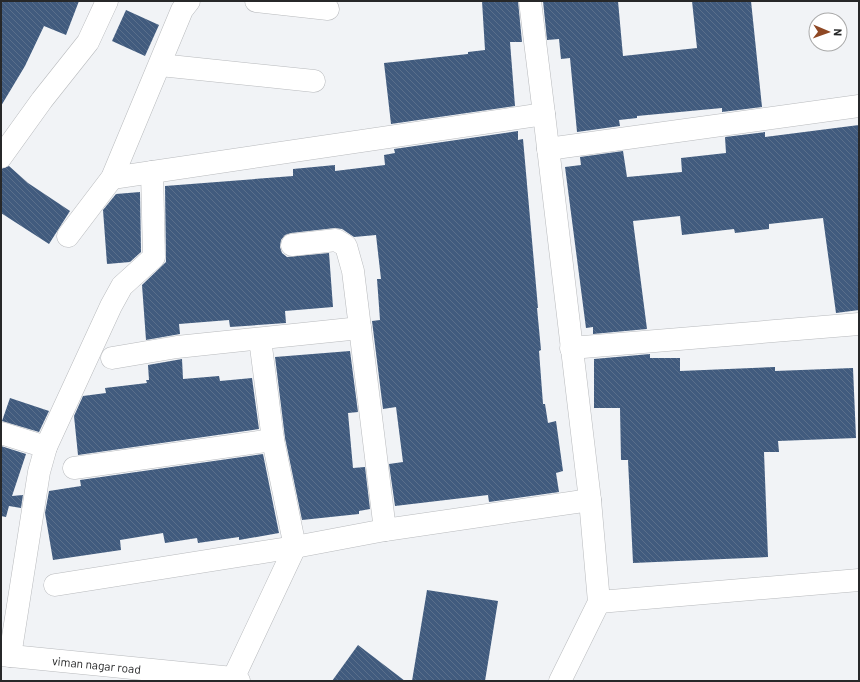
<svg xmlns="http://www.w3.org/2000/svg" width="860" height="682" font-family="Barlow,sans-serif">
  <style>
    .building { fill: url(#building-back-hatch) }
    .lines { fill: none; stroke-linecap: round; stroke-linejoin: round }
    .minor-casing { stroke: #b8babd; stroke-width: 23 }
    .minor { stroke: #fff; stroke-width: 22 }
    .labels { text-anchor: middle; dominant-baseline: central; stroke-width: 4; stroke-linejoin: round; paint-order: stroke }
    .street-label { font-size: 12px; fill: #272829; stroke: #fff }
  </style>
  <defs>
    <pattern id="building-back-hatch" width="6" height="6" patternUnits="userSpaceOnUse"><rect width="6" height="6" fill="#415b7e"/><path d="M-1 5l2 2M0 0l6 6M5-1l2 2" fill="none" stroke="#5a6f8b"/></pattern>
  </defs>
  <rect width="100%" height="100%" fill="#f1f3f6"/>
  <g class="building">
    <path d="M1,1h78l-13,34 -22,-9 -19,40 -24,40z"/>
    <path d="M482,1h36l4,41h-12l5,64 -124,18 -7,-61 84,-9v-2l17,-2z"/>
    <path d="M543,1h75l5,55 74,-8 -5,-47h59l11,106 -40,5v-4l-85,8v2l-18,2 1,6 -43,6 -7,-74 -9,1 -2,-20 -12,1z"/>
    <path d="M126,10l33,15 -14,31 -33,-15z"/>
    <path d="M859,125v185l-23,3 -13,-95 -54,6v5l-34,4 -1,-4 -52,6 -2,-19 -47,5 14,108 -54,5v-7l-7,1 -21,-161 16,-2 -1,-8 43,-6 4,26 55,-5 -1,-14 45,-5 -1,-16 40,-5v5z"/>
    <path d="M518,131v9l5,-1 15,169h-1l4,42 -2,1 4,53h2l3,19 8,-2 7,50 -7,2 3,19 -70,10 -1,-7 -93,11 -6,-42 14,-2 -7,-55 -13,2 -11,-88 8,-1 -3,-41h4l-5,-44 -22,2 -12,-8 -7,-1 -44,5 -6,2 -4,5 -1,7 2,6 5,4 42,-4 4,54 -48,4 1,12 -56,4 -1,-7 -50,4 1,10 -34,6 -4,-55 24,-23 -1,-76 128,-10v-7l42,-4v6l50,-6 -1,-10 11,-2 -1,-4z"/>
    <path d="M9,166l19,17 42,28 -21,33 -48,-31v-44z"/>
    <path d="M140,192l1,60 -11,10 -23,2 -4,-54 13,-16z"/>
    <path d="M350,351l8,61 -10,1 5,55 12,-1 5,42 -11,2v3l-57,6 -17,-82 -10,-81z"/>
    <path d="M650,354v4h30v13l95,-4v4l78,-3 3,70 -78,3 1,11h-15l4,105 -135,6 -5,-103h-7l-1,-52h-26v-49z"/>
    <path d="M182,359l1,20 36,-3 1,5 32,-3 7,51 -181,26 -4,-39 9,-20 23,-3 -1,-5 42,-5 -1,-3h3l-1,-15z"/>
    <path d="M10,398l39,13 -10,21 -37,-11z"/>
    <path d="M1,446l25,8 -14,42 11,-1 -2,13 -12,-2 -3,11 -5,-1z"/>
    <path d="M263,454l16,79 -40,7v-3l-41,6 -1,-5 -32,5 -2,-10 -43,7 1,10 -68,10 -8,-47 4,-22 32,-5 -1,-6z"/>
    <path d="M427,590l71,11 -13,80h-73z"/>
    <path d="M358,645l47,36h-73z"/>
  </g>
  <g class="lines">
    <g class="minor-casing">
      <g id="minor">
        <path d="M256,1l72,8"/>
        <path d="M160,65l154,16"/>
        <path d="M544,114l46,386 9,102 -39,79"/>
        <path d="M548,149l311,-43"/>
        <path d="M1,157l41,-57 46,-58 19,-41"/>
        <path d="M112,178l432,-64 -14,-113"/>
        <path d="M68,236l44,-58 70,-168 7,-9"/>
        <path d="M360,328l25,202"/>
        <path d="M571,348l288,-24"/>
        <path d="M112,358l65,-11 183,-19 -7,-57 -7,-25 -10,-6 -44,5"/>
        <path d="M1,433l45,14"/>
        <path d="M74,468l199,-28"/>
        <path d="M55,585l240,-38 90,-17 205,-30"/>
        <path d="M599,602l260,-22"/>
        <path id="s1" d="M1,655l232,23 6,3"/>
        <path d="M10,656l29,-184 7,-25 65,-141 11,-20 32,-29 -2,-85"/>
        <path d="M232,681l63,-134 -22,-107 -13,-101"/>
      </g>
    </g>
    <use href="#minor" class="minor"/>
  </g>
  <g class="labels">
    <g class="street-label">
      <text stroke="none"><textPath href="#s1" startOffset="96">viman nagar road</textPath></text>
    </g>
  </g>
  <rect width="860" height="682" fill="none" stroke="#272829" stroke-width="4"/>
  <g transform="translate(828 32) rotate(92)"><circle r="19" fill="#ffffff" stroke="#a9a9a9"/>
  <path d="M0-3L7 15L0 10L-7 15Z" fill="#8f4824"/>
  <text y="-6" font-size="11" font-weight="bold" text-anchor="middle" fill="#272829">N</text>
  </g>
</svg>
